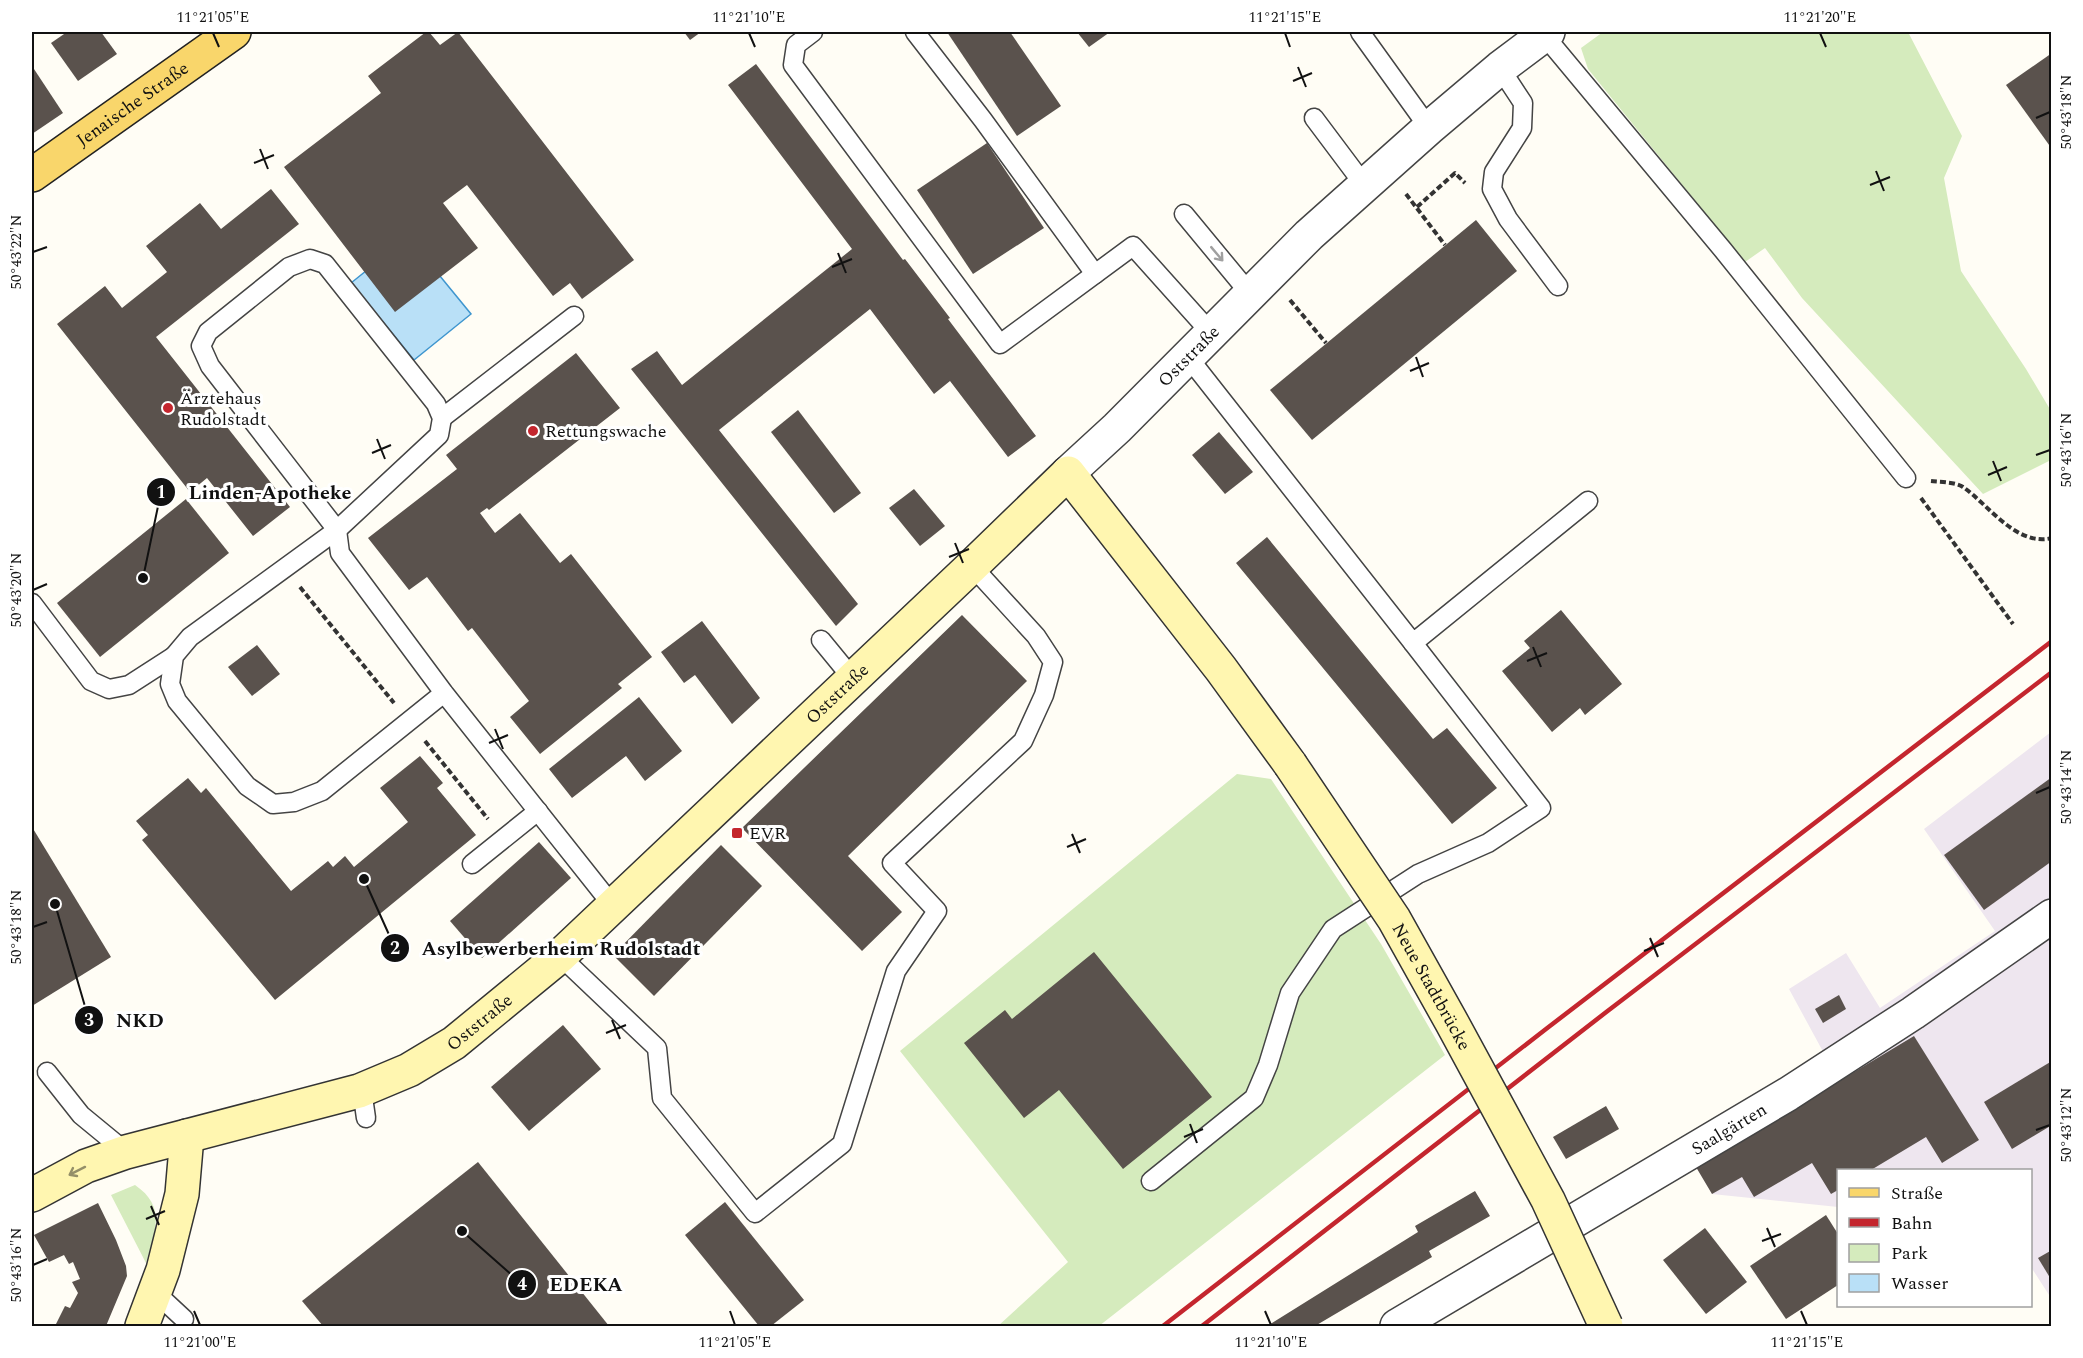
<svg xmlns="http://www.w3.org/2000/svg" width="2083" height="1358" font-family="Spectral,serif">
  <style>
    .industrial { fill: #eee6ef }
    .green { fill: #d5ebbd }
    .water { fill: #b9e0f7; stroke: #3f96cf; stroke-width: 1.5 }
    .building { fill: #5a524d }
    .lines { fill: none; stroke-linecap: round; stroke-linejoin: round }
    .service-casing { stroke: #444; stroke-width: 21 }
    .minor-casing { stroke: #444; stroke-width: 36 }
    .tertiary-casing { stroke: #444; stroke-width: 36 }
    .secondary-casing { stroke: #333; stroke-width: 36 }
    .primary-casing { stroke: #222; stroke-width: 36 }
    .path { stroke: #333; stroke-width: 4; stroke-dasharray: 6 3; stroke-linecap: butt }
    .service { stroke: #fff; stroke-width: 18 }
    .minor { stroke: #fff; stroke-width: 33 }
    .tertiary { stroke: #fff; stroke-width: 33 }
    .secondary { stroke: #fff6b0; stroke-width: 33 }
    .primary { stroke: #f9d66b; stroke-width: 33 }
    .rail { stroke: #c4262e; stroke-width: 4.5 }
    .secondary-bridge-casing { stroke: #333; stroke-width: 36; stroke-linecap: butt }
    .secondary-bridge { stroke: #fff6b0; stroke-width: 33 }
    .oneway { stroke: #a0a0a0 }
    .oneway2 { stroke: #948f68 }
    .ticks { fill: none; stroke: #111; stroke-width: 2 }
    .poi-dot { fill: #c4262e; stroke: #fff; stroke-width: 2 }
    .labels { text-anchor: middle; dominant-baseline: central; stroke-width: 6; stroke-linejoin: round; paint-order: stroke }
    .street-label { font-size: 18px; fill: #111; stroke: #fff }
    .poi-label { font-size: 18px; fill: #111; stroke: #fff; text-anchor: start }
    .leader { fill: none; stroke: #111; stroke-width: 2 }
    .callout-dot { fill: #111; stroke: #fff; stroke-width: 2 }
    .mark-label { font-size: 18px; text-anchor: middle; font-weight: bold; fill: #fff }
    .callout-label { font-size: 20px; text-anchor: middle; font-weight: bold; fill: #111; stroke: #fff; stroke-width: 6; stroke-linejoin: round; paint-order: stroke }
    .neatline { fill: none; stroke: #111; stroke-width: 2 }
    .ticks-label { font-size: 15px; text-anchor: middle; fill: #111 }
  </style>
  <rect width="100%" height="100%" fill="#fffdf5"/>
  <path class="industrial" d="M2051,732v566l-20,-31 -1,-97h-192v37l-126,-13 -16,-27 143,-86 -50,-92 57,-36 34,55 115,-77 -71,-102z"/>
  <g class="green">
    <path d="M1603,32h305l54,104 -18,42 17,93 65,98 25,42v49l-68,34 -181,-196 -37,-50 -20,14 -157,-193 -7,-21z"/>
    <path d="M1237,774l34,5 110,165 64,111 -346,271h-101l70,-64 -168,-211z"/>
    <path d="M135,1185c32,22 20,46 11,78l-35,-68z"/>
  </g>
  <path class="water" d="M408,237l63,77 -57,46 -63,-77z"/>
  <g class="building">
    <path d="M67,32h34l16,22 -39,27 -27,-38z"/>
    <path d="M426,32h3l11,13 18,-13 176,228 -52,39 -12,-16 -17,13 -86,-111 -24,18 35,45 -83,64 -111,-145 97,-74 -13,-17z"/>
    <path d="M684,32h17l-11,8z"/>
    <path d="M947,32h63l51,74 -44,30z"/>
    <path d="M1077,32h33l-21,15z"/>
    <path d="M2052,53v96l-46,-64z"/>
    <path d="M756,64l147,196 2,-1 45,59 -2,1 88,117 -28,21 -58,-76 -16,13 -64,-85 -151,121 139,174 -22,22 -205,-257 26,-18 25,34 170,-136 -124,-164z"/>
    <path d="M32,66l31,47 -31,21z"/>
    <path d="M987,143l57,85 -71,46 -56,-84z"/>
    <path d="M271,189l28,35 -143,113 134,170 -37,29 -46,-58 -17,14 -133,-168 48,-38 17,22 45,-36 -21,-26 54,-43 21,26z"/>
    <path d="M1476,220l41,51 -205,169 -42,-50z"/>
    <path d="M576,353l44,55 -131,102 -2,-2 -7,5 15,20 25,-20 40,50 11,-9 81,103 -34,27 4,4 -82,66 -30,-37 19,-16 -57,-73 -4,3 -41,-54 -18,13 -41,-52 89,-69 -11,-14z"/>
    <path d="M798,410l63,83 -27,20 -63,-81z"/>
    <path d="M1219,432l34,40 -28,22 -33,-39z"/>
    <path d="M914,489l31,37 -25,20 -31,-38z"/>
    <path d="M186,499l43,54 -129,104 -43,-54z"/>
    <path d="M1267,537l166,202 14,-11 50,60 -45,36 -216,-261z"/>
    <path d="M1561,610l61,74 -37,31 -5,-7 -28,24 -50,-61 28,-23 -6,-7z"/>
    <path d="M962,615l65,66 -179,175 54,56 -40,39 -120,-123z"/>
    <path d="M702,621l58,77 -28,26 -37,-49 -11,8 -23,-31z"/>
    <path d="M257,645l23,29 -28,22 -24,-29z"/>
    <path d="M639,697l43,54 -37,30 -19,-25 -54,42 -23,-29z"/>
    <path d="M420,756l23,27 -6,5 39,47 -201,165 -133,-160 6,-5 -12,-14 52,-43 13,15 5,-5 85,103 37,-30 5,6 12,-11 9,11 54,-45 -28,-34z"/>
    <path d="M2052,777v84l-68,49 -40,-55z"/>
    <path d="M32,827l79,130 -79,49z"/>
    <path d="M539,842l32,36 -89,80 -32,-37z"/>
    <path d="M721,845l41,41 -108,110 -41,-41z"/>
    <path d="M1094,952l118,145 -89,72 -64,-79 -35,28 -60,-75 41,-33 7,9z"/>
    <path d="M1839,995l7,14 -23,14 -8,-14z"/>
    <path d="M563,1025l38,44 -72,62 -38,-44z"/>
    <path d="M1914,1036l65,104 -37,23 -16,-26 -55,33h-32l-1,20 -7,4 -19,-31 -58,34 -12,-20 -30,17 -16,-27z"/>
    <path d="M2052,1061v64l-40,24 -28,-47z"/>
    <path d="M1606,1106l13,23 -53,30 -13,-22z"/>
    <path d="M478,1162l131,164h-286l-21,-25z"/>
    <path d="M1475,1191l15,25 -61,35 3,6 -117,69h-48l151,-94 -3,-6z"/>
    <path d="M725,1202l79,98 -33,26h-12l-74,-91z"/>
    <path d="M98,1203l18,37 10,26 1,10 -21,50h-51l10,-20 5,2 8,-15 -6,-11 8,-3 -7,-17 -4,2 -5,-9 -15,7 -15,-27z"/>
    <path d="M1826,1215l12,19v51l-52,34 -36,-53z"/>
    <path d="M1705,1228l42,54 -41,32 -43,-54z"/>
    <path d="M2052,1250v31l-14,-23z"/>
  </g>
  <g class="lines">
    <g class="service-casing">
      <g id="service">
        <path d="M813,32l-17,13 -3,20 207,279 133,-98 78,87"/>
        <path d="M915,32l68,88 112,154"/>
        <path d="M1360,32l69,96"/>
        <path d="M1544,35l179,215 183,228"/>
        <path d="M1500,68l23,35 -1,25 -28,44 -2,17 16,30 50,67"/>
        <path d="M1314,118l51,68"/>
        <path d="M1184,214l67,81"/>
        <path d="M310,259l15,5 111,140 6,14 -3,17 -102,95 -127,-164 -9,-20 7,-14 81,-65z"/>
        <path d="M1188,357l225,286 175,-142"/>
        <path d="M442,418l132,-102"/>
        <path d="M32,603l59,78 18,8 20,-4 45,-29"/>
        <path d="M821,640l32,39"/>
        <path d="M444,693l-122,98 -28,11 -21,2 -26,-18 -70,-85 -7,-17 4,-28 16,-19 147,-107 3,23 104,140 169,213"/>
        <path d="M472,864l66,-53"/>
        <path d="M560,956l97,92 5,50 93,115 87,-69 54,-173 41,-60 -45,-48 131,-122 21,-46 9,-33 -17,-26 -64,-70"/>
        <path d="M47,1072l34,43 45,37"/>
        <path d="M359,1091l5,13 2,14"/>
        <path d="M1151,1181l103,-83 14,-33 22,-72 43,-64 85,-55 70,-31 53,-35 -128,-165"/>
        <path d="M156,1293l28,26"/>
      </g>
    </g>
    <g class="minor-casing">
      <g id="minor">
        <path id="s1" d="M1397,1326l391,-232 125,-81 139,-97"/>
      </g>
    </g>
    <g class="tertiary-casing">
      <g id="tertiary">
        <path id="s2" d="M1068,473l49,-45 192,-193 120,-107 71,-60 48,-36"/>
      </g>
    </g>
    <g class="secondary-casing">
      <g id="secondary">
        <path id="s3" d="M32,1195l54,-29 40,-14 233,-61 50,-21 45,-27 106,-87 412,-390 96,-93 153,196 69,95"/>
        <path d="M142,1326l21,-56 19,-76 5,-58"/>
      </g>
    </g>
    <g class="primary-casing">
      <g id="primary">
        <path id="s4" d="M32,175l202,-143"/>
      </g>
    </g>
    <g class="path">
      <path d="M1406,194l39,51"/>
      <path d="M1417,207l38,-34 10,10"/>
      <path d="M1290,300l36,43"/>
      <path d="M1931,481c9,1 25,1 32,6 25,17 53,60 89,51"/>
      <path d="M1921,498l92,126"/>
      <path d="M300,587l94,116"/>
      <path d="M425,741l63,78"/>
    </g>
    <use href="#service" class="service"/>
    <use href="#minor" class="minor"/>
    <use href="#tertiary" class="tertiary"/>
    <use href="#secondary" class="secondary"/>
    <use href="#primary" class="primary"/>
    <g class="rail">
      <path d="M1163,1326l383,-297 506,-388"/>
      <path d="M1202,1326l403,-313 447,-341"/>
    </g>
    <g class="secondary-bridge-casing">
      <g id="secondary-bridge">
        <path id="s5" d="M1290,764l104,155 57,102 97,179 58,126"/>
      </g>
    </g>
    <use href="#secondary-bridge" class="secondary-bridge"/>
  </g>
  <defs><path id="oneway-shaft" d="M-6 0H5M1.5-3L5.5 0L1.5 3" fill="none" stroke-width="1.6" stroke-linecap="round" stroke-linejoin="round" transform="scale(1.5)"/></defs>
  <use class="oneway" href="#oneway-shaft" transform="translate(1217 254) rotate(50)"/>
  <use class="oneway2" href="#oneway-shaft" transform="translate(77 1171) rotate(153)"/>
  <path class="ticks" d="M213,33l6,14M749,33l6,14M1285,33l5,14M1820,33l6,14M1298,67l8,20M1293,81l19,-8M2036,118l14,-6M260,149l8,20M254,163l20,-8M1876,171l8,20M1870,185l20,-8M33,252l14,-5M838,253l8,20M832,267l20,-8M1416,357l7,20M1410,371l19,-8M377,439l8,20M372,453l19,-8M2036,455l14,-5M1993,461l8,20M1988,475l19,-8M955,543l8,20M949,557l20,-8M33,590l14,-6M1533,647l8,20M1527,661l20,-8M495,729l8,20M489,743l19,-8M2036,793l14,-6M1072,834l8,19M1067,847l19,-8M33,927l14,-5M1650,938l8,19M1644,951l20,-8M612,1020l8,19M606,1033l20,-8M1190,1124l7,19M2036,1130l14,-5M1184,1137l19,-8M151,1206l8,19M146,1219l19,-8M1767,1228l8,19M1762,1241l19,-7M33,1265l14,-6M194,1311l6,14M730,1311l5,14M1265,1311l6,14M1801,1311l6,14"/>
  <g class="poi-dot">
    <circle cx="168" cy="408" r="6"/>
    <circle cx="533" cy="431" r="6"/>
    <rect x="731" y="827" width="12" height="12" rx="3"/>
  </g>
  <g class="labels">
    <g class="street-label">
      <text stroke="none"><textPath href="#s4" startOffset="123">Jenaische Straße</textPath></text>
      <text stroke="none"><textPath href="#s2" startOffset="168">Oststraße</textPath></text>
      <text stroke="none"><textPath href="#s3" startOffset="970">Oststraße</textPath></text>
      <text stroke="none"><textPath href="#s5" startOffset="264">Neue Stadtbrücke</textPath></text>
      <text stroke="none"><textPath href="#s3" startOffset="484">Oststraße</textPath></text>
      <text stroke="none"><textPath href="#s1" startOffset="386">Saalgärten</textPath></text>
    </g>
    <g class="poi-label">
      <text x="180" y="398">Ärztehaus<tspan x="180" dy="21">Rudolstadt</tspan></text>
      <text x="545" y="431">Rettungswache</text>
      <text x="749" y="833">EVR</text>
    </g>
  </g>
  <path class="leader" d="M143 578L161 492M364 879L395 948M55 904L89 1020M462 1231L522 1284"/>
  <g class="callout-dot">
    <circle cx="143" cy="578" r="6"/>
    <circle cx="364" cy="879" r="6"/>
    <circle cx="55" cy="904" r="6"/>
    <circle cx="462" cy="1231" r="6"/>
    <circle cx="161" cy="492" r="15"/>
    <circle cx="395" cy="948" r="15"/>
    <circle cx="89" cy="1020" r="15"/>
    <circle cx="522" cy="1284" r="15"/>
  </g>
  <g class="mark-label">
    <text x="161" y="498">1</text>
    <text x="395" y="954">2</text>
    <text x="89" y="1026">3</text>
    <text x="522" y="1290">4</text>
  </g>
  <g class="callout-label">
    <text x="270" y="499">Linden-Apotheke</text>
    <text x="561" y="955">Asylbewerberheim Rudolstadt</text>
    <text x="140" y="1027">NKD</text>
    <text x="586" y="1291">EDEKA</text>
  </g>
  <rect width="2083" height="1358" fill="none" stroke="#ffffff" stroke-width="66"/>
  <rect x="1837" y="1169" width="195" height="138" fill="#ffffff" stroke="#a0a0a0" stroke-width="1.5"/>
  <rect x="1849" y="1188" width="30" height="9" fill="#f9d66b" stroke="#a0a0a0" stroke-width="1.5"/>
  <text x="1891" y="1199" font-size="18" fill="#111111">Straße</text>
  <rect x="1849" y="1218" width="30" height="9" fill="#c4262e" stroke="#a0a0a0" stroke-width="1.5"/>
  <text x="1891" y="1229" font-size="18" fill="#111111">Bahn</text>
  <rect x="1849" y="1244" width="30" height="18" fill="#d5ebbd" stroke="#a0a0a0" stroke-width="1.5"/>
  <text x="1891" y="1259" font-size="18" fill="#111111">Park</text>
  <rect x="1849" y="1274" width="30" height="18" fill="#b9e0f7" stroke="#a0a0a0" stroke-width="1.5"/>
  <text x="1891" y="1289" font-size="18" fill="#111111">Wasser</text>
  <rect x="33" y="33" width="2017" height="1292" class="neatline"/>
  <g class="ticks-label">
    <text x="213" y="22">11°21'05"E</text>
    <text x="749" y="22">11°21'10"E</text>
    <text x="1285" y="22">11°21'15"E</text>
    <text x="1820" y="22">11°21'20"E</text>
    <text transform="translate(2066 112) rotate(-90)" y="5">50°43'18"N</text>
    <text transform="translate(16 252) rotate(-90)" y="5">50°43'22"N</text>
    <text transform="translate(2066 450) rotate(-90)" y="5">50°43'16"N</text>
    <text transform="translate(16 590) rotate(-90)" y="5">50°43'20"N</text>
    <text transform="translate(2066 787) rotate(-90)" y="5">50°43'14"N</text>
    <text transform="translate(16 927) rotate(-90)" y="5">50°43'18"N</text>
    <text transform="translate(2066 1125) rotate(-90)" y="5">50°43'12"N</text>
    <text transform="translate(16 1265) rotate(-90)" y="5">50°43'16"N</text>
    <text x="200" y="1347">11°21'00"E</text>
    <text x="735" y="1347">11°21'05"E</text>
    <text x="1271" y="1347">11°21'10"E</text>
    <text x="1807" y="1347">11°21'15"E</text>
  </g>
</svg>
